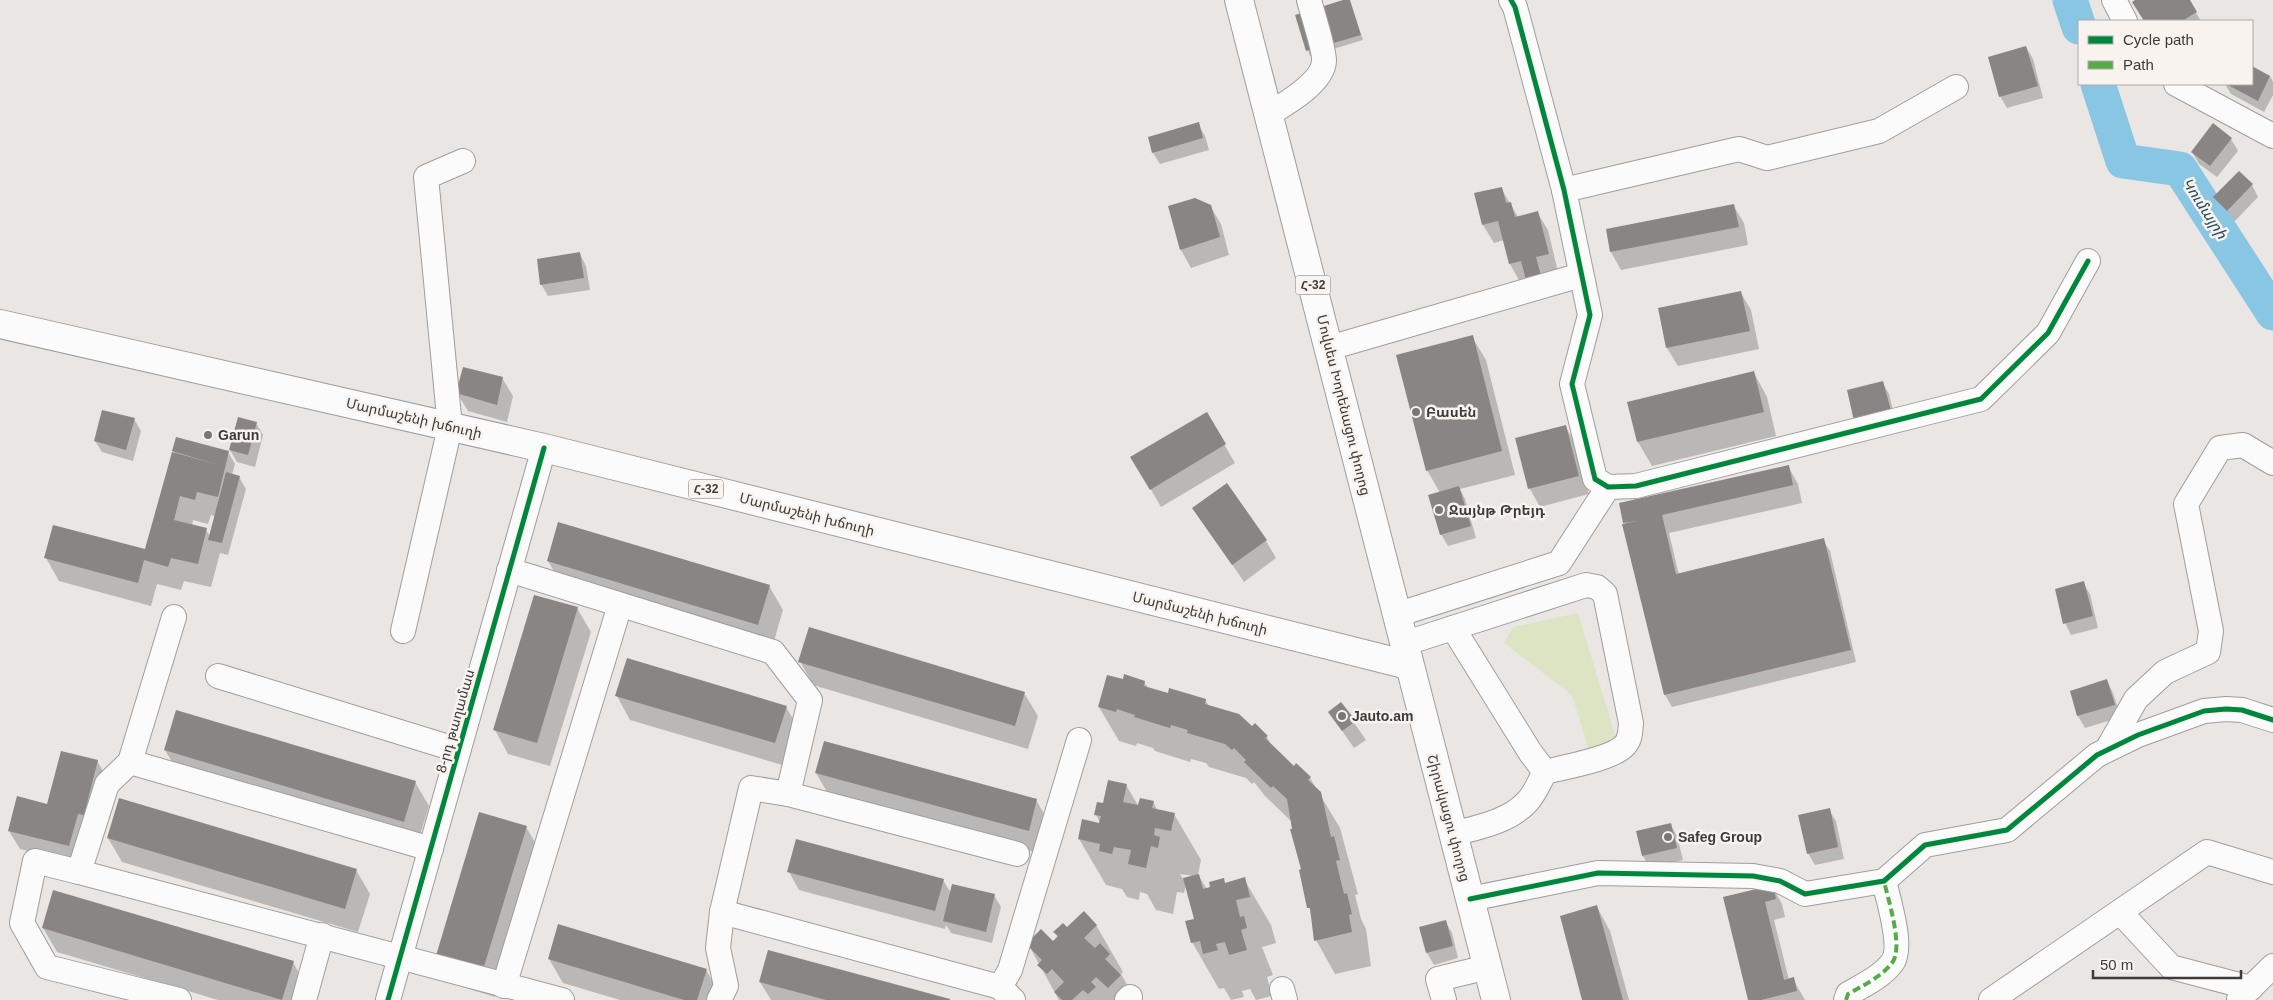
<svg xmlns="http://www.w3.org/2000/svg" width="2273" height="1000" font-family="Helvetica,'Noto Sans Armenian',sans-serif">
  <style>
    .green { fill: #dde4c3 }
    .shadow { fill: #0003; fill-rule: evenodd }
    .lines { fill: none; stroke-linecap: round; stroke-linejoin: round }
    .river { stroke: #89c6e4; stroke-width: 35 }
    .building { fill: #888584 }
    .minor-casing { stroke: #a09e9c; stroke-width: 26 }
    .major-casing { stroke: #a09e9c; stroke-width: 30 }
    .minor { stroke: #fcfbfb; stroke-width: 24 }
    .major { stroke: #fcfbfb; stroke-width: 28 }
    .quiet { stroke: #55ac46; stroke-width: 4; stroke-dasharray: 8 4; stroke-linecap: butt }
    .cycleway-casing { stroke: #f8f3ef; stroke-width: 8 }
    .cycleway { stroke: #00873e; stroke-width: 5 }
    .poi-dot { fill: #797776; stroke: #f8f3ef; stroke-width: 2 }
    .labels { text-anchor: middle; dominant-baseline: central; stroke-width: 5; stroke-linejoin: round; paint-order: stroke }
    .shield { fill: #f8f3ef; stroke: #757270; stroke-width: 1 }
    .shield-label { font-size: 12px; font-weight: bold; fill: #3d3b3a }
    .street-label { font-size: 14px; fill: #3d3b3a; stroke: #f8f3ef }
    .poi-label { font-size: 14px; font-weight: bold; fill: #3d3b3a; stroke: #f8f3ef; text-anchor: start }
    .water-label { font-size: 15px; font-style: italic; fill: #23495c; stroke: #f8f3ef }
  </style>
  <rect width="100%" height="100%" fill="#e9e6e4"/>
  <path class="green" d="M1578,613l38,125 -5,7 -22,5 -17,-55 -68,-52 9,-16z"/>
  <g class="shadow">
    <path d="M1349,0l14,40 -53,16 -14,-40z"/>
    <path d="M2137,0h51l13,21h-56l-11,-19z"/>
    <path d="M2026,47l7,12 10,39 -36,10 -7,-12z"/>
    <path d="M2252,67l18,9 3,6v13l-9,17 -33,-18 -6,-10h27z"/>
    <path d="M1198,124l7,12 4,14 -49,14 -7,-11z"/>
    <path d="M2231,139l7,12 -21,26 -18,-13 -7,-12z"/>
    <path d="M2252,185l6,12 -24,25 -13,-13 -6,-11z"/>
    <path d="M1501,188l17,29 19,-5 11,18 10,42 -38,10 -10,-18 -6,-24 -10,3 -11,-18 -7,-31z"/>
    <path d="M1733,205l11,18 4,22 -127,25 -10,-18z"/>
    <path d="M1210,206l11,18 8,31 -38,13 -10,-18z"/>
    <path d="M580,254l6,12 4,24 -42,6 -7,-12z"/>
    <path d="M1741,293l10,17 8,39 -81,17 -11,-18z"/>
    <path d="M1472,337l14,23 29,115 -55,14 5,10 11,39 -28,8 -7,-12 -1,-41 -13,-23z"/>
    <path d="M1754,373l13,24 9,39 -124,30 -14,-24 -9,-39z"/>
    <path d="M502,378l11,18 -6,26 -39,-11 -11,-18z"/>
    <path d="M1882,382l7,12 7,29 -34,9z"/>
    <path d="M1206,413l29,50 -74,44 -29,-50z"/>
    <path d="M134,419l7,12 -8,30 -31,-9 -7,-11z"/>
    <path d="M256,423l7,12 -8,32 -18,-5 -7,-12z"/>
    <path d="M1565,426l11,18 13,50 -49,13 -10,-18 -13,-50z"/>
    <path d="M173,451l55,1 7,12 -3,11 7,2 7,12 -18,66 -8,-2 -9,34 -27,-6 -3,9 -24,-6 -6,22 -92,-25 -13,-23 100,-7 29,-96zM211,515l4,1 -5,20 -4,-6 -14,-4 1,-6 15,4z"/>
    <path d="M1788,466l10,18 4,19 -133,30 10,42 144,-35 7,11 26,111 -184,45 -7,-12 -40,-172z"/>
    <path d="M1194,508l72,33 10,17 -32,24z"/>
    <path d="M559,524l210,62 14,24 -11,38 -210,-63 -14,-24z"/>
    <path d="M2083,583l7,11 8,34 -27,7 -6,-12z"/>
    <path d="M577,608l14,24 -41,134 -42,-12 -13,-24z"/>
    <path d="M800,661l224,32 14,23 -10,33 -215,-64z"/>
    <path d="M1123,681l21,1 4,6 21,7 36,5 4,6 58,31 6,11 21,20 16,10 30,50 18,66 -3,1 6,24 5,10 5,37 -36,8 -19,-34 -24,-118 -27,-26 -11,-14 -2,2 -6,-6 -37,-11 -3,-4 -15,-4 -1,3 -35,-11 -2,-3 -16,-5 -1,3 -17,-5 -20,-34z"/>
    <path d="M2107,681l6,12 8,24 -36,11 -7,-12 -7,-25z"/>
    <path d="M617,696l169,11 14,24 -11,36 -159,-47z"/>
    <path d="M1341,704l25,36 -12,8 -25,-36z"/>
    <path d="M165,750l250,32 14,24 -12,39 -238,-71z"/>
    <path d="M97,761l11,18 -29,85 -59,-15 -11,-18 39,-26z"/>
    <path d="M816,773l220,27 14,24 -8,30 -212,-57z"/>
    <path d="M1126,785l13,22 14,-5 5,9 16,3 27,46 -3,15 9,14 16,-9 3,4 18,-5 27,46 5,18 -14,4 11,28 -6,2 5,19 -16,4 -6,-11 -8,2 2,6 -13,3 -7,-12 -5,1 -27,-47 3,-22 -9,-36 -2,9 -7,-1 -4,22 -17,-4 -9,-16 -7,-2 -1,8 -12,-3 -5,-8 -16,-4 -27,-46 22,-14 -5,-11zM1180,874l13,2 -10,3z"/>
    <path d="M1829,810l7,11 8,38 -29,6 -7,-12z"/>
    <path d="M1670,824l7,12 6,24 -33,8 -7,-12z"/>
    <path d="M526,827l14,24 -45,146 -45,-14 -14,-24z"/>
    <path d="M108,838l248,32 14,24 -12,38 -236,-70z"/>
    <path d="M789,872l154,8 8,13 43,2 7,12 -9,36 -41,-10 -5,-8 -1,4 -146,-39z"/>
    <path d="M1772,886l10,18 3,13 -11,3 15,60 4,-1 12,21h-55l-26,-102z"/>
    <path d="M1597,907l13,24 19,69h-45z"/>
    <path d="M1445,921l7,12 6,25 -24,7 -7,-12 -7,-25z"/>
    <path d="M1096,925l27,47 -2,2 15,26h-77l-31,-56 25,-1 5,-5 -3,-6z"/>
    <path d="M43,928l250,34 13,24 -4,14h-84l-161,-48z"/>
    <path d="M549,959l157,11 14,24 -2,6h-98l-57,-17z"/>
    <path d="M760,982l187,18h-176z"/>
  </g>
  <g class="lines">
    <g class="river">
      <path d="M2070,0l9,27"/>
      <path d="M2098,84l25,77 57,8 93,144"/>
    </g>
  </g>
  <g class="building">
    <path d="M1343,0h7l11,35 -55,16 -11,-36z"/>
    <path d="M2135,0h55l7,12 -15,9h-38l-12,-19z"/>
    <path d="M2026,46l12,40 -39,11 -11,-40z"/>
    <path d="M2252,66l18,10 -12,25 -32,-17h26z"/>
    <path d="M1199,122l4,16 -51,15 -4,-16z"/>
    <path d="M2213,123l19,15 -22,28 -19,-14z"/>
    <path d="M2239,171l14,13 -26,27 -14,-14z"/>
    <path d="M1502,187l4,16 5,-1 4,15 23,-6 11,43 -13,3 5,19 -15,4 -5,-19 -12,3 -11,-43 -16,4 -8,-32z"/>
    <path d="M1195,198l16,7 9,32 -40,13 -12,-44z"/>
    <path d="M1734,204l5,23 -129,25 -4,-23z"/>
    <path d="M580,252l4,26 -44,7 -3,-26z"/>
    <path d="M1741,291l9,40 -84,17 -8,-40z"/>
    <path d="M1473,335l29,116 -76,20 -30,-116z"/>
    <path d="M463,367l40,10 -6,28 -41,-12z"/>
    <path d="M1754,371l10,41 -127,30 -10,-40z"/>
    <path d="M1883,381l8,30 -37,10 -7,-31z"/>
    <path d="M102,410l33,8 -9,32 -32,-9z"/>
    <path d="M1207,412l19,32 -76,46 -20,-33z"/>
    <path d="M238,417l19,5 -9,33 -19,-5z"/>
    <path d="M1566,425l13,51 -51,13 -13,-51z"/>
    <path d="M176,437l53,14 -11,46 -21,-5 -2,8 -15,-4 -6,24 33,8 -9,36 -27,-6 -3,9 -24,-7 -6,23 -94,-25 9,-33 92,24 27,-97 47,13 -47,-14z"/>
    <path d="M1789,465l4,20 -131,30 14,59 148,-36 27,112 -187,45 -42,-171 16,-3 -15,2 -4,-20z"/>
    <path d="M226,472l14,4 -18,67 -14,-3z"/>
    <path d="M1227,483l40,57 -35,25 -40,-57z"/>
    <path d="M1459,486l12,40 -31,9 -12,-40z"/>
    <path d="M558,522l212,63 -12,40 -211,-64z"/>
    <path d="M2084,581l9,35 -30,8 -8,-35z"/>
    <path d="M534,595l44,12 -41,136 -44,-13z"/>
    <path d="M809,627l216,65 -10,34 -217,-64z"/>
    <path d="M627,658l160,48 -12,37 -160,-47z"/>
    <path d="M1124,674l21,7 -1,5 24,7 1,-5 37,11 -1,5 34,10 13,12 3,-3 13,13 -3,2 29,28 2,-3 15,14 -3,3 13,12 10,45 3,-1 6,24 -4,1 8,33 3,-1 5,21 -3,1 3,17 -38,9 -4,-33h-3l-8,-38 2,-1 -11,-40h2l-5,-30 -14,-13 -2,2 -27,-26 2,-2 -12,-12 -2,2 -7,-6 -38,-11 1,-3 -17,-5 -1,3 -36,-11 1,-2 -18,-6 -1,3 -18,-5 9,-32 16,4z"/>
    <path d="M2107,679l8,26 -38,11 -7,-25z"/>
    <path d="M1341,702l15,19 -14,10 -14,-19z"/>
    <path d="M176,710l240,71 -12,41 -240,-72z"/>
    <path d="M824,741l213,58 -8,32 -214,-58z"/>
    <path d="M61,751l37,9 -14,55 -6,-1 -9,32 -61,-15 9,-35 30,8z"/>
    <path d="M1108,780l19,4 -4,18 15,3 2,-7 14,3 -2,7 23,5 -4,18 -16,-3 -1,7 6,2 -2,11 -7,-2 -5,22 -18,-4 3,-14 -17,-3 -2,7 -13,-3 1,-7 -22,-5 4,-20 17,4 2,-7 -7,-1 3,-13 6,1z"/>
    <path d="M119,798l238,71 -12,40 -238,-71z"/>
    <path d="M1830,808l8,39 -31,7 -9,-39z"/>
    <path d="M479,812l48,14 -45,147 -47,-14z"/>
    <path d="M1671,823l6,25 -35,8 -6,-25z"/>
    <path d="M796,839l148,40 -9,32 -148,-39z"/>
    <path d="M1199,874l4,15 7,-2 -1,-5 15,-4 1,5 20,-6 5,20 -14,3 4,17 4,-1 3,12 -6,2 6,20 -18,5 -4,-13 -9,2 2,6 -15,4 -3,-13 -9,2 -6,-22 9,-2 -11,-41z"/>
    <path d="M952,884l43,10 -9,38 -43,-11z"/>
    <path d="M1773,885l3,14 -11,3 19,78 10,-3 3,14 -36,9h-13l-25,-103z"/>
    <path d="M53,890l241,71 -12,39 -240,-72z"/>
    <path d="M1597,905l26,95h-41l-22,-84z"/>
    <path d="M1084,911l13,14 -13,13 11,10 5,-5 10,11 -5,5 16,16 -13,13 -12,-11 -5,5 5,5 -8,7 -5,-4 -11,10h-10l-8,-8 10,-10 -12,-13 -5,5 -10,-9 5,-5 -16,-16 15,-15 12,12 5,-5 -5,-4 10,-9 4,4z"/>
    <path d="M1446,920l7,26 -27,7 -7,-26z"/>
    <path d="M558,924l149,45 -10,31h-13l-136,-41z"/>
    <path d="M768,950l182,49v1h-124l-67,-18z"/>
  </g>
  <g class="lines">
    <g class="minor-casing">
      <g id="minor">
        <path d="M1511,0l4,7 49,183 26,125 -18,69 23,95 13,8 28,-1 345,-87 67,-66 40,-72"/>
        <path d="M2114,0l11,21"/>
        <path d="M2176,84l97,52"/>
        <path d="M1269,114c16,-10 54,-31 55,-53 1,-10 -12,-49 -15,-61"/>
        <path d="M1564,190l175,-41 28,9 112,-27 77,-44"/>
        <path d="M1329,348l252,-73"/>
        <path d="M509,570l264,82 37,48 -22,94 -37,-6 -29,124 -4,36 8,38 -7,14"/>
        <path d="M1396,615l163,-52 49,-76"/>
        <path d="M174,617l-44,145 -23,22 -28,88 -44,-11 -13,62 25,44 132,33"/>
        <path d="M1453,628l77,124 15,20"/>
        <path d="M403,631l47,-204 -24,-250 37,-16"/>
        <path d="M1403,644l183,-59 11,2 8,7 26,129c-1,8 0,15 -6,22 -12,14 -61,22 -80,27 -6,10 -10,22 -18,30 -19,20 -48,25 -74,32"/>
        <path d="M218,676l240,74"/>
        <path d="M2108,748l28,-49 29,-27 43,-20 3,-21 -25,-127 34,-56 23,-3 30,18"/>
        <path d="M130,762l301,87"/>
        <path d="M788,794l229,60"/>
        <path d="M79,872l483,128"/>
        <path d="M1470,899l128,-26 155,3 27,5 25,13 79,-13 41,-36 82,-15 90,-75 41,-20 66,-24 22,-2 16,1 31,10"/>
        <path d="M722,912l278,75 13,13"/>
        <path d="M2120,912l51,55 80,21"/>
        <path d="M504,986l116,-381"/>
        <path d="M1000,987l10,-17 69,-230"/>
        <path d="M1282,989l3,11"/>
        <path d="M2239,999l34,-33"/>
        <path d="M304,1000l18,-65"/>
        <path d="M388,1000l156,-552"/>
        <path d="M1127,1000l3,-3"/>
        <path d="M1444,1000l-6,-21 50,-12"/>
        <path d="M1846,1000l2,-6c16,-9 33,-17 44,-31 12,-15 -4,-64 -8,-82"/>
        <path d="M1991,1000l216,-148 66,20"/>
      </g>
    </g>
    <g class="major-casing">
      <g id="major">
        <path d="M1239,0l257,1000"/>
        <path d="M0,324l544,124 864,217"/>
      </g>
    </g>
    <use href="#minor" class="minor"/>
    <use href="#major" class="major"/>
    <path class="quiet" d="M1846,1000l2,-6c16,-9 33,-17 44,-31 12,-15 -4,-64 -8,-82"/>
    <g class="cycleway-casing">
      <g id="cycleway">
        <path d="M1511,0l4,7 49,183 26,125 -18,69 23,95 13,8 28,-1 345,-87 67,-66 40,-72"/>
        <path d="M1470,899l128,-26 155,3 27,5 25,13 79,-13 41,-36 82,-15 90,-75 41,-20 66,-24 22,-2 16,1 31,10"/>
        <path d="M388,1000l156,-552"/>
      </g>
    </g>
    <use href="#cycleway" class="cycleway"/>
  </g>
  <g class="poi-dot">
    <circle cx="1416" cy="412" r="5"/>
    <circle cx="208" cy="435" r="5"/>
    <circle cx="1439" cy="510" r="5"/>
    <circle cx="1342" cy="716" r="5"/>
    <circle cx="1668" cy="837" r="5"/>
  </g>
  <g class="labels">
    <g class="shield">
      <rect x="1295.5" y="275.5" width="35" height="19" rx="4"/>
      <rect x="688.5" y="479.5" width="35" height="19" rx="4"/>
    </g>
    <g class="shield-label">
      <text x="1313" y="285">Հ-32</text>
      <text x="706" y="489">Հ-32</text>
    </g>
    <g class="street-label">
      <text transform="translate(1344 405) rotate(76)">Մովսես Խորենացու փողոց</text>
      <text transform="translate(414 418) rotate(13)">Մարմաշենի խճուղի</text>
      <text transform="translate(807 514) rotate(14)">Մարմաշենի խճուղի</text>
      <text transform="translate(1200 613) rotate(14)">Մարմաշենի խճուղի</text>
      <text transform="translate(455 721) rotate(-74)">8-րդ թաղամաս</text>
      <text transform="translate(1449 818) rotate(75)">Շիրակացու փողոց</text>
    </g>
    <g class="poi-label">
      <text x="1426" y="412">Բասեն</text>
      <text x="218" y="435">Garun</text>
      <text x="1449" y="510">Ջայնթ Թրեյդ</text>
      <text x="1352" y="716">Jauto.am</text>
      <text x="1678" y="837">Safeg Group</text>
    </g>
    <g class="water-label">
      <text transform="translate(2205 208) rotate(57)">Կումայրի</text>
    </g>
  </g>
  <rect x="2078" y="20" width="175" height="65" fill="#f8f3ef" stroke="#ada9a7"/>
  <rect x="2088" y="36" width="25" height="8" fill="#00873e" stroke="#ada9a7"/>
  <text x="2123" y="45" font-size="15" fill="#3d3b3a">Cycle path</text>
  <rect x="2088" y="61" width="25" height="8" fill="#55ac46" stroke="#ada9a7"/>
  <text x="2123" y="70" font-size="15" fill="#3d3b3a">Path</text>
  <path d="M2093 970v8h148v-8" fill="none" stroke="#3d3b3a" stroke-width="2.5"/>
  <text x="2100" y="970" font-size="15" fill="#3d3b3a" stroke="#f8f3ef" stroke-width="4" paint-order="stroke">50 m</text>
</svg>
